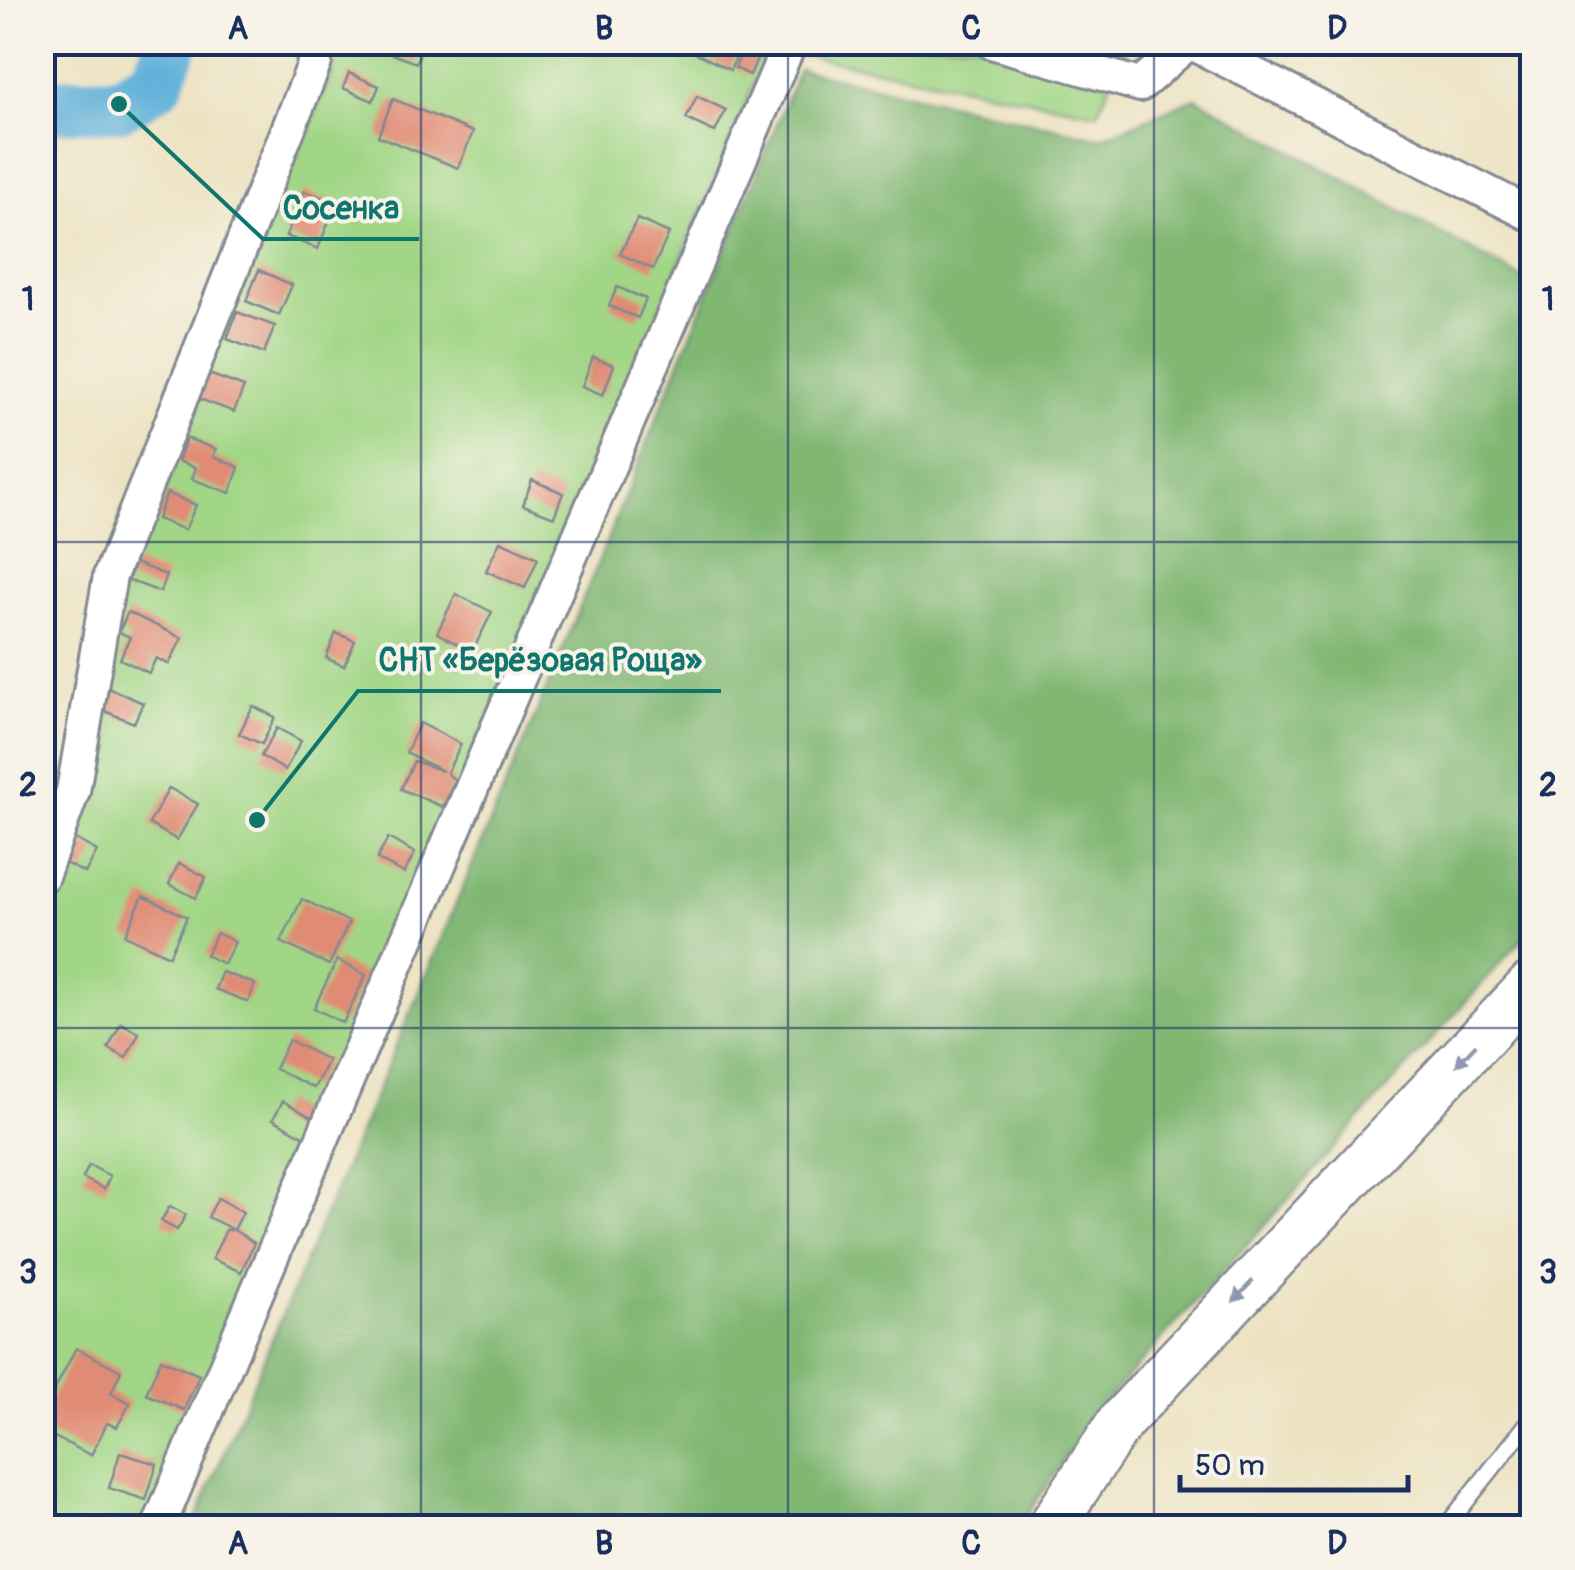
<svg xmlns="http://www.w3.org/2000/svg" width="1575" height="1570" font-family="Pangolin,sans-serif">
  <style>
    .green { fill: #a1d686; stroke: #5e8272; stroke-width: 2.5 }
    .forest { fill: #80b773; stroke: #4e7368; stroke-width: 2.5 }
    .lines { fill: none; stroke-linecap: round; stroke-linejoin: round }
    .river { stroke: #5fb0da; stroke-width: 55 }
    .building { fill: #e08b75 }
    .lane-casing { stroke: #848990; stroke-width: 20 }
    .street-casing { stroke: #848990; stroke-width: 38 }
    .secondary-casing { stroke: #848990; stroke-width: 50 }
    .lane { stroke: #fff; stroke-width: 15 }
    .street { stroke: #fff; stroke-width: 32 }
    .secondary { stroke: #fff; stroke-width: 45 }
    .oneway { fill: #8d97ae }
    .grid { fill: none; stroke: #1b2f5e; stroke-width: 2.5; stroke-opacity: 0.55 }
    .leader { fill: none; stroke: #0f766e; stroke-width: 4 }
    .callout-dot { fill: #0f766e; stroke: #f7f3e8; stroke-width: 4 }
    .callout-label { font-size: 32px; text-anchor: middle; font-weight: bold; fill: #0f766e; stroke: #f7f3e8; stroke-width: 8; stroke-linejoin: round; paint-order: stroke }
    .neatline { fill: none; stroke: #1b2f5e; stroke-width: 4 }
    .grid-label { font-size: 32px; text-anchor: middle; font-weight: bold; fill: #1b2f5e }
  </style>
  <rect width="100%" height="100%" fill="#f7f3e8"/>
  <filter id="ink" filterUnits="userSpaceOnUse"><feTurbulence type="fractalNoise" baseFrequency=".01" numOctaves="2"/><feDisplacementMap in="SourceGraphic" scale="20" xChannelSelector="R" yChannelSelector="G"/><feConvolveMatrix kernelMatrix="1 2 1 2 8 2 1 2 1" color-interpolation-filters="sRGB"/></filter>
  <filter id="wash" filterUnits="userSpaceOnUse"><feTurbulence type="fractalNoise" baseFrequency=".0048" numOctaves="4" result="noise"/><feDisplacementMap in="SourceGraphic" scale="40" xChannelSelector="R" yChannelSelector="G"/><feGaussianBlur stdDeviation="2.25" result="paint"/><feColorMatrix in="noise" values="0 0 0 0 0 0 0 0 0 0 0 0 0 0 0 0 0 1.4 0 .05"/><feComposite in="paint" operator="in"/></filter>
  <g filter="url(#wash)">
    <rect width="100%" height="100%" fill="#ede3c3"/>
    <path class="green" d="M327,43h802l-32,70 -328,-65 -615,1479h-111l-1,-628 4,-8 73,-317 110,-269 107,-241z"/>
    <path class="forest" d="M799,69l302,69 95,-40 336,186v644l-436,484 -77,115h-826l352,-834z"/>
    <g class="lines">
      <path class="river" d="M42,105l77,-1 38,-23 15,-39"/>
    </g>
    <g id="blocks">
      <g class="building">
        <path d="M387,42h37l-8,21 -32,-12z"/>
        <path d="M674,42h61l7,4 -12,24z"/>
        <path d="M745,45l15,7 -10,23 -15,-7z"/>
        <path d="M349,73l30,13 -6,15 -30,-13z"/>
        <path d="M697,96l29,14 -11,22 -29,-13z"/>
        <path d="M393,99l80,33 -15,36 -80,-32z"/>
        <path d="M304,191l32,12 -18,46 -32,-13z"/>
        <path d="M637,219l32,14 -16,36 -33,-15z"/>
        <path d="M259,270l33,15 -13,30 -33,-14z"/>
        <path d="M617,287l29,12 -8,19 -29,-12z"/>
        <path d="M237,312l38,14 -11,27 -37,-14z"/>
        <path d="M593,357l21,8 -11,30 -21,-9z"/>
        <path d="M206,373l38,14 -10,25 -37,-14z"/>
        <path d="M186,438l30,11 -3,8 26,10 -9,26 -38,-14 4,-11 -18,-7z"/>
        <path d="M532,480l31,13 -9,24 -31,-12z"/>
        <path d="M167,493l29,12 -11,25 -28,-11z"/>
        <path d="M500,541l38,17 -13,30 -39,-17z"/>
        <path d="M135,563l31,12 -6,17 -32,-12z"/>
        <path d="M456,594l36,18 -20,40 -35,-19z"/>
        <path d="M128,612l54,26 -13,26 -13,-6 -7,15 -29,-14 10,-22 -11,-5z"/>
        <path d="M336,633l19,8 -11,25 -18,-8z"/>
        <path d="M106,687l37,16 -9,20 -37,-15z"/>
        <path d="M253,706l22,11 -13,27 -23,-10z"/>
        <path d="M420,723l41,21 -14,29 8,7 -12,27 -42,-18 13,-28 29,10 -37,-18z"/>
        <path d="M277,728l24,13 -16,29 -24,-14z"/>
        <path d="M169,788l29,16 -21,36 -28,-16z"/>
        <path d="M66,834l31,17 -12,22 -32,-16z"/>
        <path d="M388,838l27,15 -11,20 -27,-14z"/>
        <path d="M179,863l27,14 -10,21 -27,-14z"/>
        <path d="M143,896l44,21 -18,39 -44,-21z"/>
        <path d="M302,899l47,23 -20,43 -48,-23z"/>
        <path d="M217,933l18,9 -11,22 -18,-9z"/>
        <path d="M337,960l29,15 -23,48 -29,-15z"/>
        <path d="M222,972l33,12 -7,18 -33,-13z"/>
        <path d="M121,1023l18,10 -13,25 -18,-10z"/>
        <path d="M289,1040l39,20 -14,28 -39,-19z"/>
        <path d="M283,1101l32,18 -10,18 -32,-18z"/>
        <path d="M89,1165l21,11 -6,13 -21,-11z"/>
        <path d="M218,1198l25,14 -9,18 -26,-13z"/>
        <path d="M170,1206l16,9 -9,15 -16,-9z"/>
        <path d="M226,1230h8l20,13 -13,29 -29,-13z"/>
        <path d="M76,1348l45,23 -10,22 19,10 -13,24 -10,-4 -16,32 -49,-24v-16z"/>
        <path d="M161,1359l38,16 -15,35 -38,-16z"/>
        <path d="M120,1453l37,11 -11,36 -37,-12z"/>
      </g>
    </g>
  </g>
  <g filter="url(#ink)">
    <use href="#blocks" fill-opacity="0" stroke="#848990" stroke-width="2.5"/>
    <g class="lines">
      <g class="lane-casing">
        <path id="lane" d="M1445,1528l87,-110"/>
      </g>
      <g class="street-casing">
        <g id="street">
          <path d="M991,42l149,43 49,-43"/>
          <path d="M1190,42l342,173"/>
          <path d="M42,876l31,-85 37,-215 205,-514 -6,-20"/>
          <path d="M158,1528l101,-241 531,-1245"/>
        </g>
      </g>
      <g class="secondary-casing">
        <path id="secondary" d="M1050,1528l71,-107 411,-437"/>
      </g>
      <use href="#lane" class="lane"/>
      <use href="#street" class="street"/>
      <use href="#secondary" class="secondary"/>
    </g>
    <defs><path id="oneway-solid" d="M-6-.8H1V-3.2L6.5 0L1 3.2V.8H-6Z" transform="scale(2.5)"/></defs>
    <g class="oneway">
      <use href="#oneway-solid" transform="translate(1466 1055) rotate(133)"/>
      <use href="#oneway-solid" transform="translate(1243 1291) rotate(133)"/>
    </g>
  </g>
  <path class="grid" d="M421,42v1486M788,42v1486M1154,42v1486M42,542h1490M42,1028h1490"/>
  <path class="leader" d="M119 104L263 239H419M257 820L358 691H721"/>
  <g class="callout-dot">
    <circle cx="119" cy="104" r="10"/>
    <circle cx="257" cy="820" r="10"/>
  </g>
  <g class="callout-label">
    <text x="341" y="219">Сосенка</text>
    <text x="540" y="671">СНТ «Берёзовая Роща»</text>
  </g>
  <rect width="1575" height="1570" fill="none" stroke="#f7f3e8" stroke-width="110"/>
  <path d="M1180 1475v15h228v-15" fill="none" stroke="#1b2f5e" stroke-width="5"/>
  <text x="1195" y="1475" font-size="30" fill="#1b2f5e" stroke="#f7f3e8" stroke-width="8" paint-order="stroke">50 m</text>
  <rect x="55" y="55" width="1465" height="1460" class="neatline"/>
  <g class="grid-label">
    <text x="238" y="39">A</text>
    <text x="604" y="39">B</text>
    <text x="971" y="39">C</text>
    <text x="1337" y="39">D</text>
    <text x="28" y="310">1</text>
    <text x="1548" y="310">1</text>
    <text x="28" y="796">2</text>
    <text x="1548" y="796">2</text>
    <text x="28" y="1283">3</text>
    <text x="1548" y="1283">3</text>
    <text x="238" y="1554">A</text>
    <text x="604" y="1554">B</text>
    <text x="971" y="1554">C</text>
    <text x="1337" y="1554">D</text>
  </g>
</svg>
